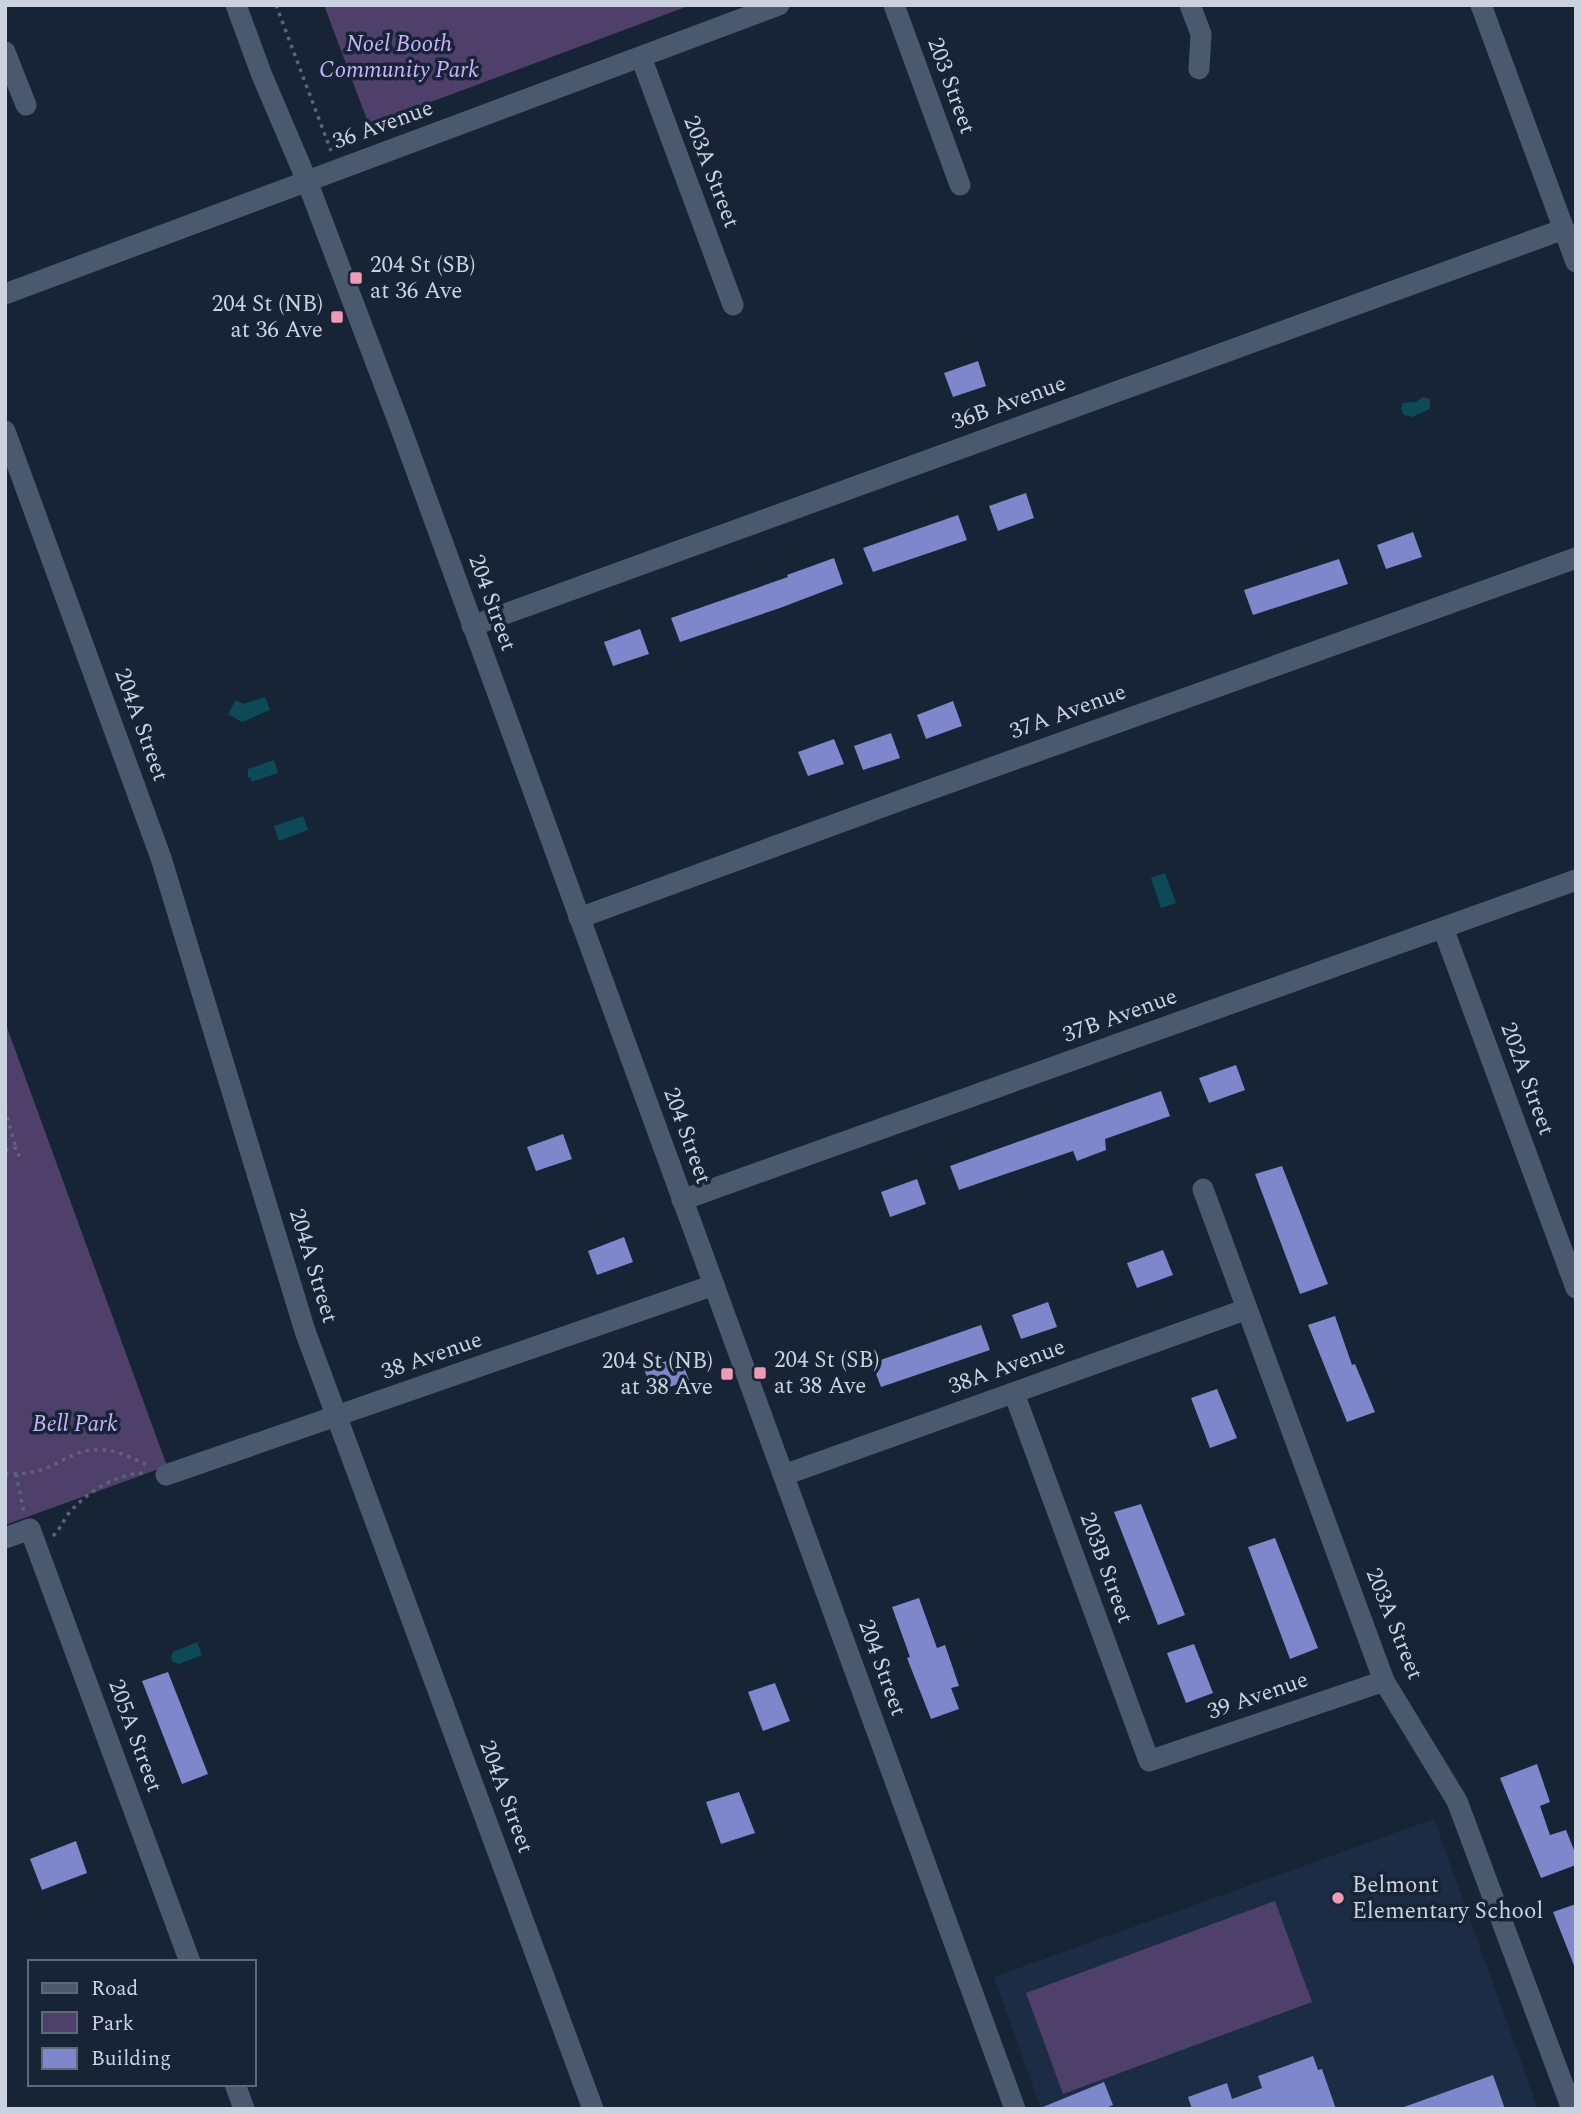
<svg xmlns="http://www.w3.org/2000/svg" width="1581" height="2114" font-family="Spectral,serif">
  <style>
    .built { fill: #1c2c44 }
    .green { fill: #4e406a }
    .water { fill: #0d4a58 }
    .building { fill: #7f87cc }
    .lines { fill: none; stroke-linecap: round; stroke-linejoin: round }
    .path { stroke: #5a6575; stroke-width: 3.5; stroke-dasharray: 3.5 5; stroke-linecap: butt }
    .street { stroke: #4a596e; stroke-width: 21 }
    .secondary { stroke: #4a596e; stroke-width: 21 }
    .poi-dot { fill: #f09ab7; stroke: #172436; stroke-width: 2.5 }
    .labels { text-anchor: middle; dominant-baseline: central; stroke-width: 7; stroke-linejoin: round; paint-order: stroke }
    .park-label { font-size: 23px; font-style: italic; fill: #c9b1fd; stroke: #172436 }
    .street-label { font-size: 23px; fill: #c9d2de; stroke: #172436 }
    .poi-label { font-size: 23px; fill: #c9d2de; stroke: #172436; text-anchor: start }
  </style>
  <rect width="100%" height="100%" fill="#172436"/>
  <path class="built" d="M1434,1819l104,290h-497l-47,-132z"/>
  <g class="green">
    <path d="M324,5h367l-322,120z"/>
    <path d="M5,1022l162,444 -162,59z"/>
    <path d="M1275,1901l37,101 -249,92 -37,-101z"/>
  </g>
  <g class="water">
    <path d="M1423,397l7,2v10l-18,8 -8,-2 -3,-6 2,-6 13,-1z"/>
    <path d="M265,697l5,13 -28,12 -14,-8 8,-14 7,4z"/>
    <path d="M274,760l4,13 -26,9 -2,-5 -2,1v-9z"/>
    <path d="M303,816l5,14 -29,11 -5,-15z"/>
    <path d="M1165,873l11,30 -15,5 -10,-30z"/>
    <path d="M197,1642l5,13 -23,9 -6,-2 -2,-5 2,-5z"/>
  </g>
  <g class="building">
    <path d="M978,361l8,25 -33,11 -9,-24z"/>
    <path d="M1026,493l8,25 -36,13 -9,-25z"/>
    <path d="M958,515l9,25 -94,32 -10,-24z"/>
    <path d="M1413,532l9,25 -36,12 -9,-24z"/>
    <path d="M834,558l9,26 -63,24 -100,34 -9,-24 117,-41 -1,-2z"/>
    <path d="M1339,559l9,25 -95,31 -9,-25z"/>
    <path d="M640,629l9,25 -36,12 -9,-24z"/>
    <path d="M953,701l9,25 -36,13 -9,-24z"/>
    <path d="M891,733l9,25 -37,12 -9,-24z"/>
    <path d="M834,739l10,25 -36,12 -10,-24z"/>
    <path d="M1236,1065l9,25 -36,13 -10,-25z"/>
    <path d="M1161,1091l9,25 -65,23 1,11 -29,11 -4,-10 -114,39 -9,-24z"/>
    <path d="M563,1134l9,25 -36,12 -9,-24z"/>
    <path d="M1282,1166l46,118 -28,10 -45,-120z"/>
    <path d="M917,1179l9,25 -36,13 -9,-25z"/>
    <path d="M624,1237l9,25 -36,13 -9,-24z"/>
    <path d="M1163,1250l10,25 -36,13 -10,-25z"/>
    <path d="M1048,1302l9,25 -36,12 -9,-24z"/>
    <path d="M1335,1316l17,49 3,-1 20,48 -28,10 -39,-97z"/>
    <path d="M981,1325l9,25 -109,37 -9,-24z"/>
    <path d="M680,1356l9,24 -36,13 -9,-24z"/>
    <path d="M1217,1389l20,49 -27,10 -19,-50z"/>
    <path d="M1141,1504l44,111 -27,10 -44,-113z"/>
    <path d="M1275,1538l43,110 -28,11 -42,-112z"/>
    <path d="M919,1598l18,50 8,-3 14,41 -8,2 8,21 -28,10 -24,-61 3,-1 -18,-50z"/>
    <path d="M1194,1644l19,49 -27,10 -19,-50z"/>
    <path d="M168,1672l40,102 -26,10 -40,-103z"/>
    <path d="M775,1683l15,38 -27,10 -15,-39z"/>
    <path d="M1537,1764l13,38 -10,4 10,29 16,-5 10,25v10l-35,13 -41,-100z"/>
    <path d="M739,1792l16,41 -34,11 -15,-42z"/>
    <path d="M76,1841l11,32 -45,17 -12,-31z"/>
    <path d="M1576,1904v64h-1l-22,-56z"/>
    <path d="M1313,2056l5,14 4,-1 14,40h-144l-4,-12 39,-14 5,16 30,-11 -4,-12z"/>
    <path d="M1493,2075l12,34h-101v-2z"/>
    <path d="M1104,2082l9,23 -10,4h-65z"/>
  </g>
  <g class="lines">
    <g class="path">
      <path d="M276,5l55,146"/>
      <path d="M5,1109l11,39"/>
      <path d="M5,1150l11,-2 5,13"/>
      <path d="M5,1474c16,0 30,-1 44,-7 14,-6 26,-15 41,-17 22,-3 40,7 59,16"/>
      <path d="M16,1474l8,39"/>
      <path d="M53,1536c7,-6 10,-15 16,-23 19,-22 48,-40 78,-40"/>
    </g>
    <g class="street">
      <path d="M236,5l25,68 46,108"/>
      <path d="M894,5l66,180"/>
      <path d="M1190,5l11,29 -2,35"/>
      <path d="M1481,5l95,257"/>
      <path d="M5,52l21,53"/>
      <path d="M641,57l92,248"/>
      <path d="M5,431l156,427 144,473 288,778"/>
      <path d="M472,626l1092,-397"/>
      <path d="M579,918l328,-120 669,-240"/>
      <path d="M1443,928l133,360"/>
      <path d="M1203,1189l181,492 73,120 115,308"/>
      <path d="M682,1200l894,-320"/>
      <path d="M1014,1393l135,368 235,-80"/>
      <path d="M166,1475l548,-190"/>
      <path d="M784,1475l463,-166"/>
      <path d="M5,1538l25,-9 160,433"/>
      <path d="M235,2084l9,25"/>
    </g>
    <g class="secondary">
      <path d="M307,181l93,245 615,1683"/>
      <path d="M5,294l774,-289"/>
    </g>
  </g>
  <g class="poi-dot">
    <rect x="349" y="271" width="14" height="14" rx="3.5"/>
    <rect x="330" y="310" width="14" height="14" rx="3.5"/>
    <rect x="753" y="1366" width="14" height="14" rx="3.5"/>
    <rect x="720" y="1367" width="14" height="14" rx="3.5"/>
    <circle cx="1338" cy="1898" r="7"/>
  </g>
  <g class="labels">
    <g class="park-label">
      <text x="399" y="44">Noel Booth<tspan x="399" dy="26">Community Park</tspan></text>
      <text x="75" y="1424">Bell Park</text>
    </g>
    <g class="street-label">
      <text transform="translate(951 86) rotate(70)">203 Street</text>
      <text transform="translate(383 125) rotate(-20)">36 Avenue</text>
      <text transform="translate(711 172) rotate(69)">203A Street</text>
      <text transform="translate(1009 403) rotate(-20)">36B Avenue</text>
      <text transform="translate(492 603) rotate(70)">204 Street</text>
      <text transform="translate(1068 712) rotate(-20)">37A Avenue</text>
      <text transform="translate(141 725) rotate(70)">204A Street</text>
      <text transform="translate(1120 1016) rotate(-20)">37B Avenue</text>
      <text transform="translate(1527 1079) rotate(70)">202A Street</text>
      <text transform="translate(687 1136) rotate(70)">204 Street</text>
      <text transform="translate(313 1266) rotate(73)">204A Street</text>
      <text transform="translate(432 1356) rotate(-19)">38 Avenue</text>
      <text transform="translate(1007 1367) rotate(-20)">38A Avenue</text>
      <text transform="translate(1106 1568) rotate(70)">203B Street</text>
      <text transform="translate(1394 1624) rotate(68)">203A Street</text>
      <text transform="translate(882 1668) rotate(70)">204 Street</text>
      <text transform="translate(1258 1696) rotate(-19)">39 Avenue</text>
      <text transform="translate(135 1736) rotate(70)">205A Street</text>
      <text transform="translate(506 1797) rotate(70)">204A Street</text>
    </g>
    <g class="poi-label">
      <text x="370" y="265">204 St (SB)<tspan x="370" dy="26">at 36 Ave</tspan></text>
      <text x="323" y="304" text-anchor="end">204 St (NB)<tspan x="323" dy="26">at 36 Ave</tspan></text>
      <text x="774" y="1360">204 St (SB)<tspan x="774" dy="26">at 38 Ave</tspan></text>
      <text x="713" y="1361" text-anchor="end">204 St (NB)<tspan x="713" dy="26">at 38 Ave</tspan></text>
      <text x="1352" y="1885">Belmont<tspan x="1352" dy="26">Elementary School</tspan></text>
    </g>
  </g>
  <rect width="1581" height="2114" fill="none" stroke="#c9d2de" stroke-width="14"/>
  <rect x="28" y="1960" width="228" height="126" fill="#172436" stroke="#5e6a79" stroke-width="2"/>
  <rect x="42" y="1983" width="35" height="10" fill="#4a596e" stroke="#5e6a79" stroke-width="2"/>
  <text x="91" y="1995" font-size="21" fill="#c9d2de">Road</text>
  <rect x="42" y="2012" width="35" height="21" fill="#4e406a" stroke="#5e6a79" stroke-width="2"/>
  <text x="91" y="2030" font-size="21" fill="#c9d2de">Park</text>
  <rect x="42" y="2048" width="35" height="21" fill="#7f87cc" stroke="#5e6a79" stroke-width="2"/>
  <text x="91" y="2065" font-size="21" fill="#c9d2de">Building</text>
</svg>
